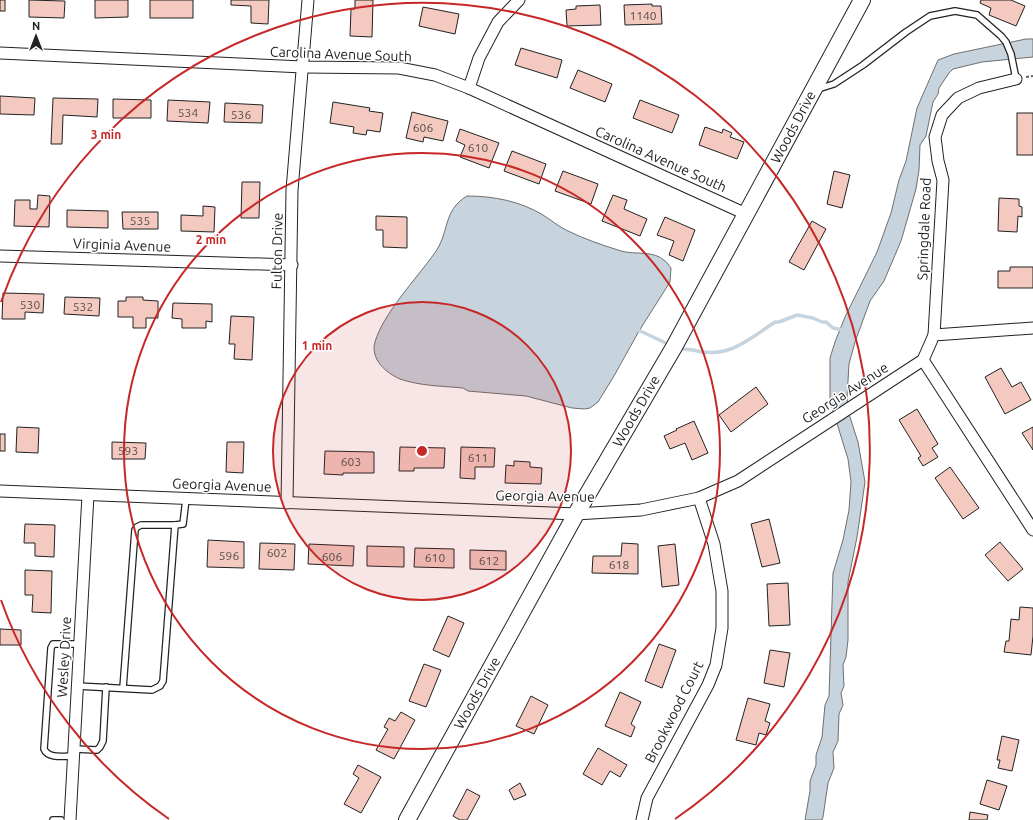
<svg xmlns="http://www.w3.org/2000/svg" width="1033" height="820" font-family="Ubuntu,sans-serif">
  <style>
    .water { fill: #c7d3dd; stroke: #6f6f6f }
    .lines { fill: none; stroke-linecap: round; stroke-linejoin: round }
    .stream { stroke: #c7d3dd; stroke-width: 3.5 }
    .building { fill: #f3c9c0; stroke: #222 }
    .lane-casing { stroke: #222; stroke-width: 8 }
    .street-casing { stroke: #222; stroke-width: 13 }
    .secondary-casing { stroke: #222; stroke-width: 18 }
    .path { stroke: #646464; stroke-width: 2; stroke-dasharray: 3 2; stroke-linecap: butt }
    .lane { stroke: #fff; stroke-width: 5.5 }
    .street { stroke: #fff; stroke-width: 11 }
    .secondary { stroke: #fff; stroke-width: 16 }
    .ring { fill: none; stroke: #c62828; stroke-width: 2 }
    .labels { text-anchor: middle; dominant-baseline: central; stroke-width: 3; stroke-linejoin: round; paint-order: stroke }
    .number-label { font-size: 12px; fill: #564c4a }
    .street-label { font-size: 14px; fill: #222; stroke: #fff }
    .centre { fill: #c62828; stroke: #fff; stroke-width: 2 }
    .ring-label { font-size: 12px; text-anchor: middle; font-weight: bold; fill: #c62828; stroke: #fff; stroke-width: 3; stroke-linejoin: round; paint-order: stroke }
  </style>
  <rect width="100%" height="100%" fill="#fff"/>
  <g class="water">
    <path d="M1026,39h7v18l-51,5 -29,7 -4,4 -10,15 -1,6 -5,8 -7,34 -6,9 -1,25 -3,19 -15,52 -17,40 -14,20 -15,41 -6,22 -2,34 2,16 9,28 7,40 -8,55 -9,45v58l-2,17 -3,8 1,21 -3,7 2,12 -4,9 -1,27 -5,11 1,16 -6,15 -5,34 -1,3h-17l5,-29v-10l6,-16v-10l6,-18 3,-32 4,-9 4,-123 10,-33 6,-30 2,-28 -3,-23 -18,-58v-43l5,-16 10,-25 32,-65 14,-39 8,-33 7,-19 11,-53 21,-48 16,-6z"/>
    <path d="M467,196c26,0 53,5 76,19 8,5 15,11 23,15 18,9 36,15 55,21 14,4 33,-1 44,10 2,1 4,5 6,7l-1,14 -31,49 -25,45 -16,26 -8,6 -5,1 -13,-1 -46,-12 -58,-5 -5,-3c-21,-2 -43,-2 -63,-9 -14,-6 -30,-20 -25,-37 8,-28 41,-63 59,-88 16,-21 8,-43 33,-58z"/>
  </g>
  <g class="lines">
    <g class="stream">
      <path d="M636,329l34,16"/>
      <path d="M678,348c5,2 10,1 15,2 34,10 55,-10 82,-28h4l18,-7 16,3 9,4h4l7,6 10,2"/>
    </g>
  </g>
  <g class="building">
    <rect x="0" y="0" width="5" height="11"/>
    <path d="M29,0l36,1 -1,17 -35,-1z"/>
    <path d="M95,0h33v17l-33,1z"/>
    <rect x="150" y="0" width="43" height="18"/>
    <path d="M231,0h38l-1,24 -17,-1v-17l-20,-1z"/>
    <path d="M355,0h18l-1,37 -22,-1 1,-27h4z"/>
    <path d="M981,0h30l14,6 -9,20 -27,-11 2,-7 -11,-5z"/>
    <path d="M652,4v2h9l1,18 -37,1 -1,-20z"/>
    <path d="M600,5l1,20 -34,1 -1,-16 10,-1v-3z"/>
    <path d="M423,7l36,7 -4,20 -36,-8z"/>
    <path d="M521,48l41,12 -5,18 -42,-13z"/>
    <path d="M578,70l34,14 -7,18 -35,-14z"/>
    <path d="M0,96l35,2 -1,17 -34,-1z"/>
    <path d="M53,98l45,1 -1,18 -34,-2 -1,29h-11z"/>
    <path d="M113,99l38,1v18h-38z"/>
    <path d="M168,100l42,2 -2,21 -41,-2z"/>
    <path d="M640,100l39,15 -7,18 -39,-15z"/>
    <path d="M333,102l37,6 -1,3 14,2 -3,19 -13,-2 -1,5 -13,-2 1,-6 -24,-4z"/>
    <path d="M225,103l38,2 -1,18 -38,-1z"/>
    <path d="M412,112l36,9 -5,20 -19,-4 -1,5 -17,-4z"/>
    <rect x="1017" y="113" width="16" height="42"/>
    <path d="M705,127l17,6 1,-4 9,4 -2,4 14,5 -7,17 -38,-14z"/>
    <path d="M460,129l39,14 -10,25 -29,-11 5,-12 -9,-4z"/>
    <path d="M512,151l34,13 -7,20 -35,-13z"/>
    <path d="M563,171l35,13 -7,20 -36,-13z"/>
    <path d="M834,171l16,4 -8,33 -15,-4z"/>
    <path d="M242,182h18l-1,36h-18z"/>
    <path d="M38,195l12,1 -1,31 -35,-1 1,-26h15v9h7z"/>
    <path d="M613,195l14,5 -3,9 23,10 -7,17 -38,-15z"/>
    <path d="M999,198l20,1v7l3,1v10l-4,-1 -1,16 -19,-1z"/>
    <path d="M203,206l12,1 -1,25 -33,-1v-16l22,1z"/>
    <path d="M67,210l41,1v17l-41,-1z"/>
    <path d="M122,212h36v17h-35z"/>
    <path d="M376,216l31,1v31l-24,-1v-17h-7z"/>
    <path d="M665,217l30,13 -12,31 -14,-6 5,-14 -17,-6z"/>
    <path d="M812,221l14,8 -22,41 -15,-8z"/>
    <path d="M1010,267h23v21h-35v-17h12z"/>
    <path d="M3,293l41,1 -1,19 -18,-1v7h-23z"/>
    <path d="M65,297l35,1 -1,18 -35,-2z"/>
    <path d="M126,297h17v3l15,1v17h-12v10h-13v-11h-15v-16h8z"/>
    <path d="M173,303l39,1v18l-6,-1v7h-24v-9l-10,-1z"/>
    <path d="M231,316l23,1 -2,43 -18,-1 1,-15h-6z"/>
    <path d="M1001,368l11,19 9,-5 10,18 -26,14 -20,-37z"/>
    <path d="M756,387l12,17 -37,28 -12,-17z"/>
    <path d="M917,409l21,35 -6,4 6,9 -15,9 -5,-8 3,-2 -22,-36z"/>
    <path d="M694,421l14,32 -16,7 -7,-17 -15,6 -6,-13 13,-6 -1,-1z"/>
    <path d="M17,427l22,1 -1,25 -22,-1z"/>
    <path d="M1033,427v23l-11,-17z"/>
    <rect x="0" y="434" width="5" height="17"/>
    <path d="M112,442l34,1 -1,16h-33z"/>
    <path d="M227,442h17l-1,31 -17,-1z"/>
    <path d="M400,447l45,1 -1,20h-30v3h-15z"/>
    <path d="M461,447l34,1 -1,19h-19v12l-15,-1z"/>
    <path d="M325,451l49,1v21h-31v2l-19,-1z"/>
    <path d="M514,461l16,1v5l12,1 -1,16 -36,-1 1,-18 8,1z"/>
    <path d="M950,467l29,41 -16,11 -28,-41z"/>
    <path d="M769,519l11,44 -18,4 -11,-43z"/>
    <path d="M25,524l30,1 -1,32 -19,-1v-13h-11z"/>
    <path d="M208,540l36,2v26l-37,-1z"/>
    <path d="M1000,542l23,27 -15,12 -23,-26z"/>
    <path d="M260,543l35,1 -1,26 -35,-1z"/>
    <path d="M622,543l16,1v30l-46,-1 1,-17h28z"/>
    <path d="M309,544l45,2 -1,20 -45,-2z"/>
    <path d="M675,544l4,41 -17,2 -4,-41z"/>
    <path d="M367,546l37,1v20l-37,-1z"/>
    <path d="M415,548l39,1v19l-40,-1z"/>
    <path d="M470,550l36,1v19l-36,-1z"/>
    <path d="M25,570l27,1 -1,42 -19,-1 1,-17h-8z"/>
    <path d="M788,583l2,42 -21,1 -2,-42z"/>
    <path d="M1020,607l13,1v28l-2,19 -27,-3 2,-11h3l2,-22 8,1z"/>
    <path d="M448,616l16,7 -15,34 -16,-7z"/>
    <path d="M0,629l21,1v15h-21z"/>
    <path d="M659,644l17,6 -14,38 -17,-7z"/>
    <path d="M770,650l20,3 -6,34 -20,-4z"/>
    <path d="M424,664l17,6 -15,37 -17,-6z"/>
    <path d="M620,692l21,10 -10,22 4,3 -4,10 -26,-11z"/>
    <path d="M531,696l17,9 -14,29 -18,-8z"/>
    <path d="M748,698l22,6 -5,17 5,2 -4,12 -7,-2 -3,12 -20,-5z"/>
    <path d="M401,712l14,8 -21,39 -18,-9 12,-21 -4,-2 5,-9 6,3z"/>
    <path d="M1002,736l17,4 -7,31 -14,-3 2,-8h-3z"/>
    <path d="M598,748l29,17 -7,12 -10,-6 -8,14 -19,-11z"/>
    <path d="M358,765l23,12 -20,36 -17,-9 15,-26 -6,-4z"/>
    <path d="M987,780l20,6 -8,24 -19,-6z"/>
    <path d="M520,783l6,12 -12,5 -5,-10z"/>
    <path d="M467,789l13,7 -13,24h-7l-7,-4z"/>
    <path d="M970,812l18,3 -1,5h-18z"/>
  </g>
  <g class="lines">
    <g class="lane-casing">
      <g id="lane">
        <path d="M818,89l16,-5 29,-19 43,-33 24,-16 25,-5 22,4 24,21 5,6 5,12 5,25"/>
        <path d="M77,686l75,4 8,-4 3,-5 12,-156 8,-1 3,-25"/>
        <path d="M123,688l12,-158 2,-3 4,-2h34"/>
        <path d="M74,749l23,1 3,-3 3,-6 3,-54"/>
        <path d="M73,756c-9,0 -25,3 -29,-7l7,-101 2,-4h27"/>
        <path d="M53,820h8"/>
      </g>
    </g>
    <g class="street-casing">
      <g id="street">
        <path d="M0,53l303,14 96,1 36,7 34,13 277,126"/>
        <path d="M469,88l10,-30 19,-36 21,-22"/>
        <path d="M0,256l292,9"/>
        <path d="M934,335l9,-155 -5,-19 -3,-24 7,-22 16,-17 21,-10 37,-9"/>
        <path d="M923,360l110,170"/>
        <path d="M0,491l576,23 65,-4 58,-12 39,-17 185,-121 11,-25 99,-7"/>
        <path d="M287,503l5,-313 16,-190"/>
        <path d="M70,820l18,-325"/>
        <path d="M642,820l5,-22 61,-113 8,-20 6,-37v-37l-8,-47 -15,-46"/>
      </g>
    </g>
    <g class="secondary-casing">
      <path id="secondary" d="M407,820l169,-306 98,-167 188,-347"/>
    </g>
    <path class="path" d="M1026,77l7,-1"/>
    <use href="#lane" class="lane"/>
    <use href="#street" class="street"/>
    <use href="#secondary" class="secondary"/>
  </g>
  <circle cx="422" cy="451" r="149" fill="#c62828" fill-opacity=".12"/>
  <g class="ring">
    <circle cx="422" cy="451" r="149"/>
    <circle cx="422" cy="451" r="298"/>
    <path d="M169 819A447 447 0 0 1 1 600M1 302A447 447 0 1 1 675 819"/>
  </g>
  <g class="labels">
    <g class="number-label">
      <text x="643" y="15">1140</text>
      <text x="188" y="112">534</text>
      <text x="241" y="114">536</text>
      <text x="423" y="127">606</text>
      <text x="478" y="147">610</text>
      <text x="140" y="220">535</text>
      <text x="30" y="304">530</text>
      <text x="83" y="306">532</text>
      <text x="128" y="450">593</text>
      <text x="478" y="457">611</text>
      <text x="351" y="461">603</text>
      <text x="277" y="552">602</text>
      <text x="229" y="555">596</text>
      <text x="332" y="556">606</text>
      <text x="435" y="557">610</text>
      <text x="489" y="560">612</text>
      <text x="619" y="564">618</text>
    </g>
    <g class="street-label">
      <text transform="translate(341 54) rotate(2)">Carolina Avenue South</text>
      <text transform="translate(793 127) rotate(-62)">Woods Drive</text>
      <text transform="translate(661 159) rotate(24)">Carolina Avenue South</text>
      <text transform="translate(924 229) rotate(-88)">Springdale Road</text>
      <text transform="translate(122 245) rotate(2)">Virginia Avenue</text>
      <text transform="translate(277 251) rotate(-89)">Fulton Drive</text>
      <text transform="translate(845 393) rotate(-33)">Georgia Avenue</text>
      <text transform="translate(636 411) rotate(-60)">Woods Drive</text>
      <text transform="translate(222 485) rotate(2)">Georgia Avenue</text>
      <text transform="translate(545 496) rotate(1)">Georgia Avenue</text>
      <text transform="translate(64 657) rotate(-87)">Wesley Drive</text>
      <text transform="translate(477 693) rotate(-61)">Woods Drive</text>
      <text transform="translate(674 712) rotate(-63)">Brookwood Court</text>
    </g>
  </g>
  <circle cx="422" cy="451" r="6" class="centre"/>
  <g class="ring-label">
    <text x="106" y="139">3 min</text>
    <text x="211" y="244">2 min</text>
    <text x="317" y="350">1 min</text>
  </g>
  <g transform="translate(36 36)" stroke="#ffffff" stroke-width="3" paint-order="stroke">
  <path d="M0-3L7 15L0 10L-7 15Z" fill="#222222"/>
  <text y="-6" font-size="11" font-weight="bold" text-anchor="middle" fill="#222222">N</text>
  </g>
</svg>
